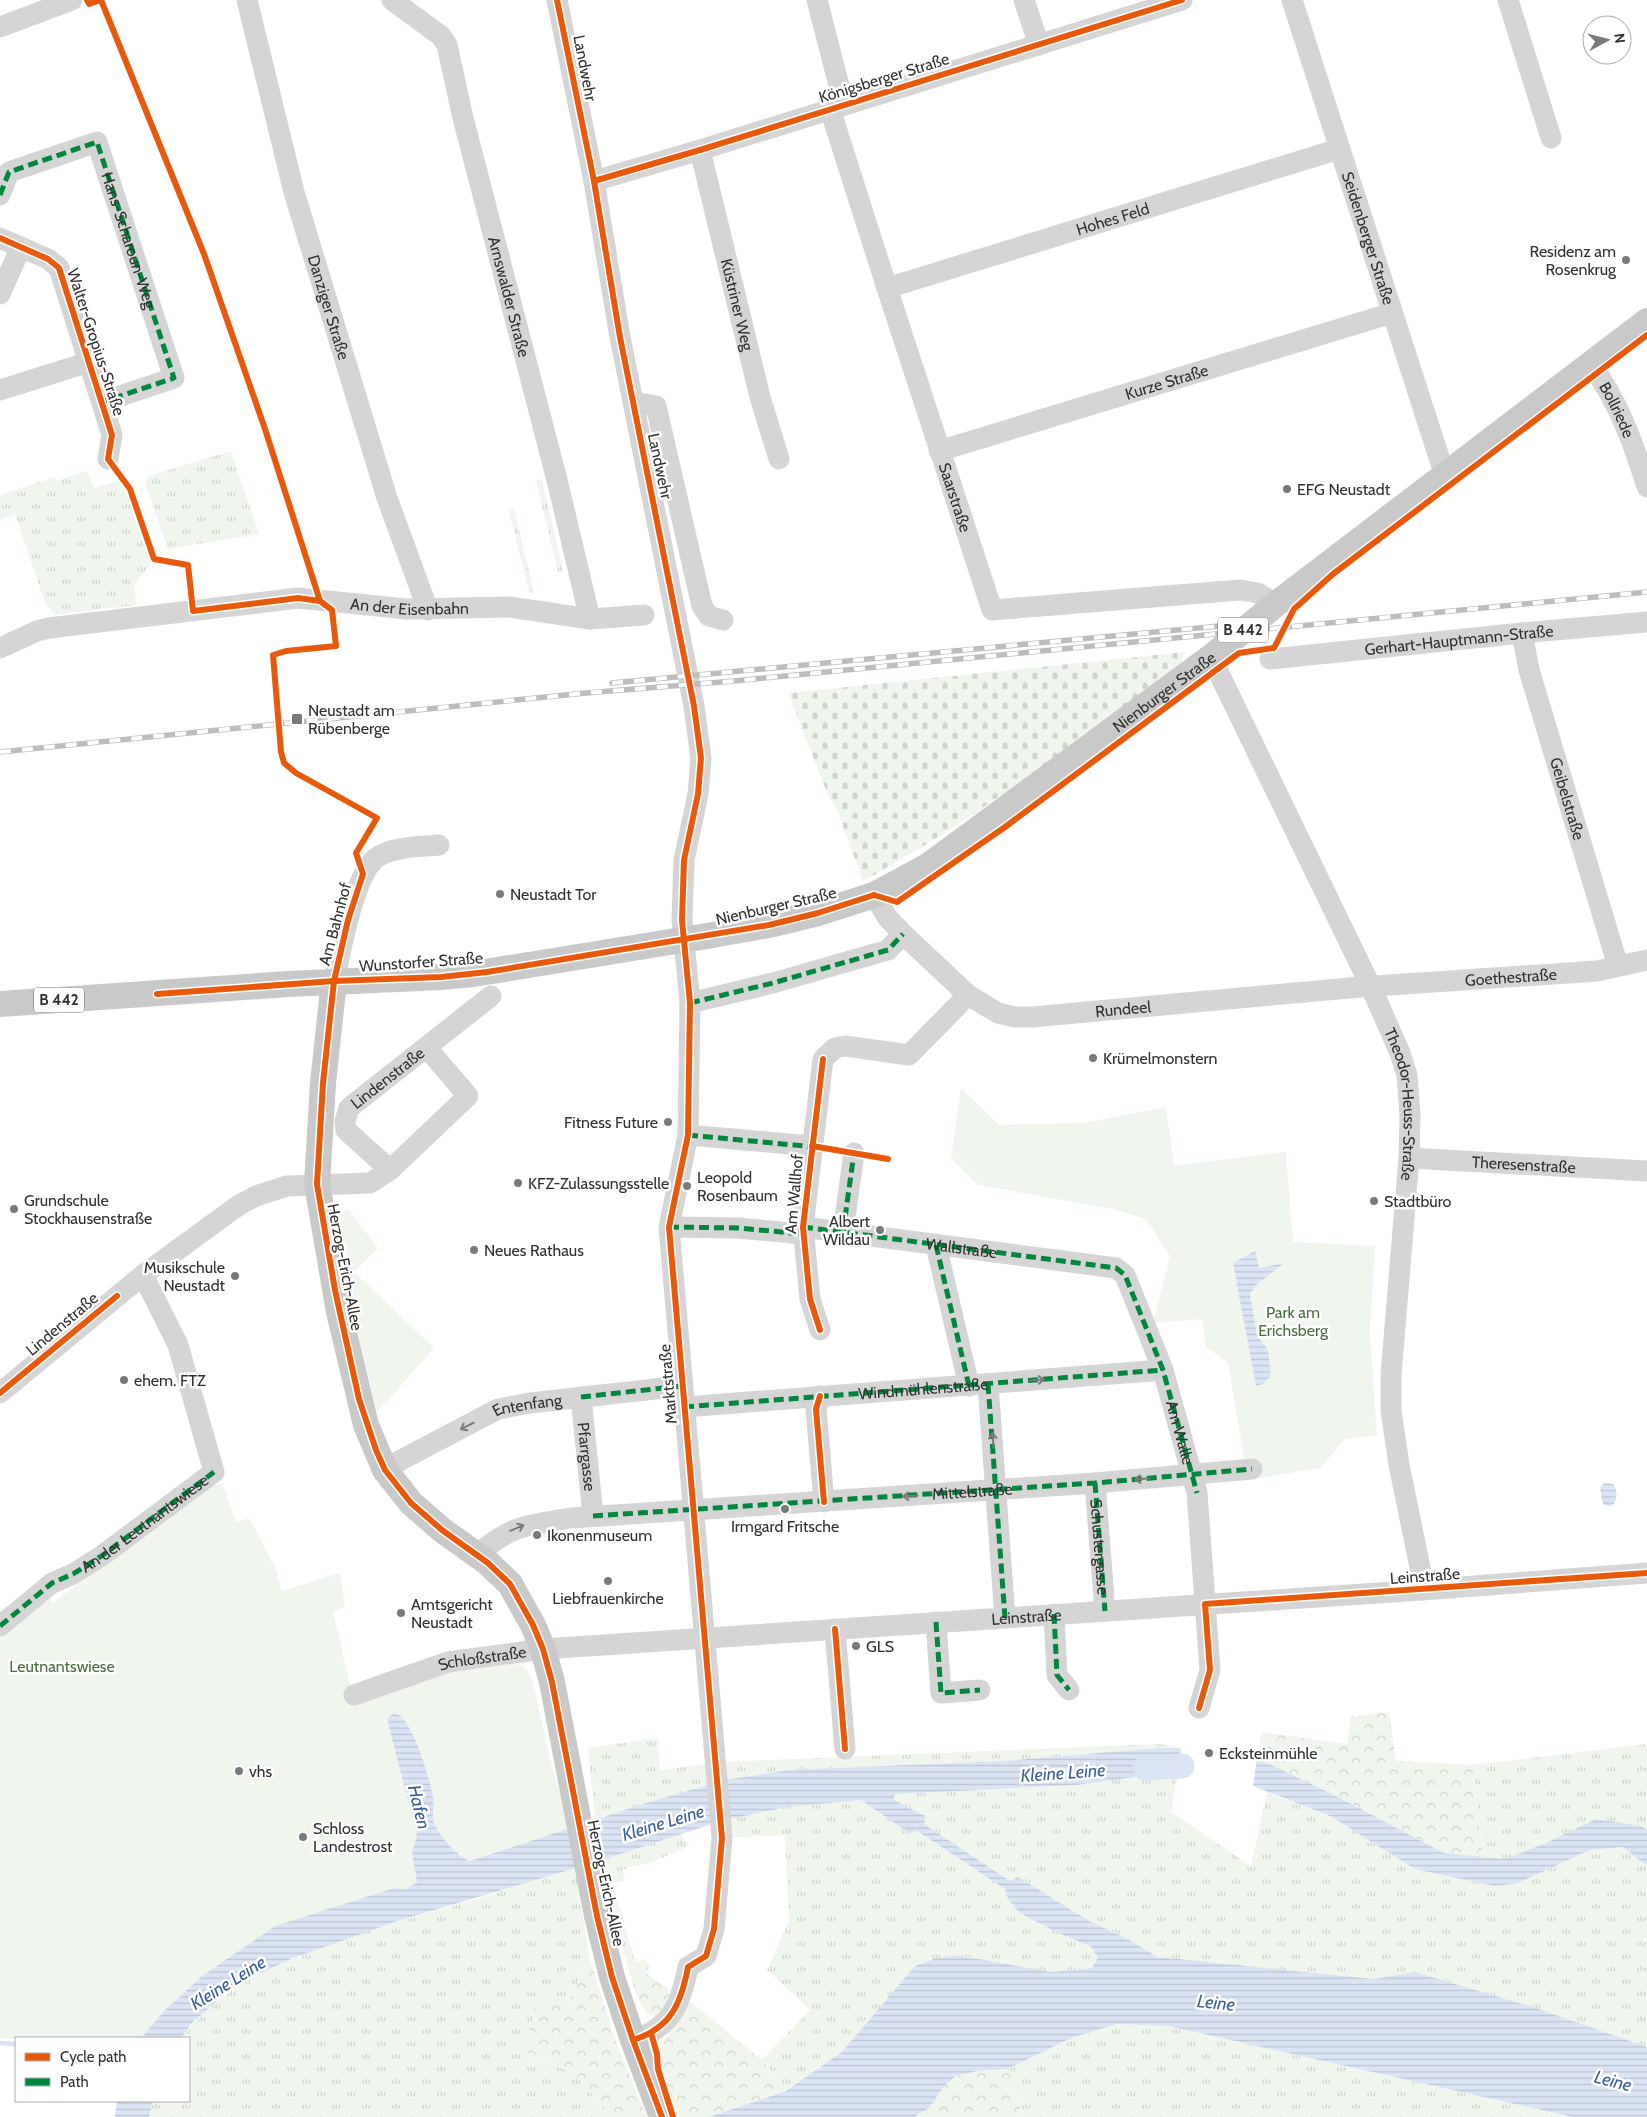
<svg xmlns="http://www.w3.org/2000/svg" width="1647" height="2117" font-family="Cabin,sans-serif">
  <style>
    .grass { fill: url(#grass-tufts) }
    .forest { fill: url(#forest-crowns) }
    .cemetery { fill: url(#cemetery-stones) }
    .green { fill: #f0f6ed }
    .water { fill: url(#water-rules) }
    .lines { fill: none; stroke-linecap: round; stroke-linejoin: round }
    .stream { stroke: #dbe4f4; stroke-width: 4.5 }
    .river { stroke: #dbe4f4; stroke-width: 25 }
    .minor { stroke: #d5d5d5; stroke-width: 21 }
    .major { stroke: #c9c9c9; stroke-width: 26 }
    .rail-casing { stroke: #bdbdbd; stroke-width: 5.5 }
    .rail { stroke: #fff; stroke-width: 4; stroke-dasharray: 11; stroke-linecap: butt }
    .quiet { stroke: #00873e; stroke-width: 5; stroke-dasharray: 10 5; stroke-linecap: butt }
    .cycleway-casing { stroke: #fff; stroke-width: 9 }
    .cycleway { stroke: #e8590c; stroke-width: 6 }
    .oneway { stroke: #7b7b7b }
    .poi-dot { fill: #797979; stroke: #fff; stroke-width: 2 }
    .labels { text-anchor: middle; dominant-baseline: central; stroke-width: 5; stroke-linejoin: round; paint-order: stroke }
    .shield { fill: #fff; stroke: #6f6f6f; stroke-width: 1 }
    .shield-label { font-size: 15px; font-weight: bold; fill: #313131 }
    .street-label { font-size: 16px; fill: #313131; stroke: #fff }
    .poi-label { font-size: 16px; fill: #313131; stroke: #fff; text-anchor: start }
    .park-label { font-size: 16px; fill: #49703b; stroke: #fff }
    .water-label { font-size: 18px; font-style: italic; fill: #396099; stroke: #fff }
  </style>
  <defs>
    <pattern id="grass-tufts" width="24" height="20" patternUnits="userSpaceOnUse" patternTransform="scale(1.25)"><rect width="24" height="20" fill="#f0f6ed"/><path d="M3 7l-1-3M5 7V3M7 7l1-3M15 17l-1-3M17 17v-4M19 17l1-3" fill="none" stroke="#ced3cc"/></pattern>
    <pattern id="forest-crowns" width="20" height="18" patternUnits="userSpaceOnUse" patternTransform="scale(1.25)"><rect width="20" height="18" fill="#f0f6ed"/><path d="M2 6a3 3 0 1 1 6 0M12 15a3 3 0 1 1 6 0" fill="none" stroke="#ced3cc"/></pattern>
    <pattern id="cemetery-stones" width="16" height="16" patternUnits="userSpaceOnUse" patternTransform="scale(1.25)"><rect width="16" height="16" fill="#f0f6ed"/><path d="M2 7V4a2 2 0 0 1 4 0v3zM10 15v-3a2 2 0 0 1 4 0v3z" fill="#ced3cc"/></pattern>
    <pattern id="water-rules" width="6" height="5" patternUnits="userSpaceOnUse" patternTransform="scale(1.25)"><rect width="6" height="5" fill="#dbe4f4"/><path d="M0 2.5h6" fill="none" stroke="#bcc4d2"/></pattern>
  </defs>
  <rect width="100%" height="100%" fill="#fff"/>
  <g class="grass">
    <path d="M231,451l28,83 -91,15 -23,-66 4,-7z"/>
    <path d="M87,471l7,17 27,-8 7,10 24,72 -18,24 3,19 -82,10 -11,-15 -29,-86 -15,6v-25l55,-18 1,4z"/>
    <path d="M542,479l21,92 -5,1 -22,-92z"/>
    <path d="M514,509l20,84 -5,-1 -20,-81z"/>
    <path d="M658,1738l2,32 60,-8 439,-18 22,3 -176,14 -217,9 -63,10 -76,22 -54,18 -7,-72z"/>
    <path d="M1647,1744v86l-6,-4 -95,17 -41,16 -22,-2 -11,-92z"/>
    <path d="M1178,1771l-7,41 80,54 16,-74 63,24 85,53 103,14 72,-33 34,-3 23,19v181l-114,-40 -118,-35 -41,7 -216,-22 -34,-20 -33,-15 -73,-45 -8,4 -86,-57v-9l-30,-15v-6l183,-9z"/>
    <path d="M861,1800l48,33 7,-2 89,58 3,10 48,33 34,14 8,11 -6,11 -41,4 -95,-17 -22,4 -19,7 -73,86 -56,39 -24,-31 48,-50 -43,-40 22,-49 -4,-86 -59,3 -2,-18 63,-13z"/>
    <path d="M681,1834l8,12 -34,15 -33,9 3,10 -12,3 22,79 10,-2 5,6 -4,8 -14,7 -20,-70 -11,-51z"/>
    <path d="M575,1867l14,89 -14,34 -46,66 43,16 41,45h-464l4,-16h36v-63h-8c57,-77 183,-106 271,-132 42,-12 82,-26 123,-39z"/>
    <path d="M1117,2024l51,2 405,91h-550l-15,-48 63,-31z"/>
  </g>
  <g class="forest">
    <path d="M1389,1712l7,49 76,4 11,92 -39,-4 -102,-54 -85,-41 5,-26 85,12 4,-27z"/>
    <path d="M589,1956l27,86 31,75h-34l-41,-45 -43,-16 -3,-13 10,-40h31l8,-13z"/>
    <path d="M646,1974l25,16c-3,6 -5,17 -9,22 -16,16 -27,-21 -30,-31z"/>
    <path d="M688,2000l74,60 24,31 -77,26h-30l-18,-48 -2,-22 15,-21z"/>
    <path d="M1008,2069l15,48h-109l15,-9 14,-22 13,-10 21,-5z"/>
  </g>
  <path class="cemetery" d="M1185,652l-4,11c-103,77 -205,157 -318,218l-27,-74 -8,-12 -40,-102z"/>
  <g class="green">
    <path d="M961,1088l38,37 84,-2 83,-16 8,59 112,-14 7,90 82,4 -5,86 7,103 -32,4 -25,29 -72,12 -20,-117 -22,-16 -4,-28 -49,4 17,-67 -24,-37 -33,-10 -135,-24 -27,-27z"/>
    <path d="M348,1209l30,39 -24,24 80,76 -57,64 -23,-96 -15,-92c-1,-7 3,-11 9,-15z"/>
    <path d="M204,1485h19l13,37 13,-4 26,49 7,24 58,-18 5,33 -12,6 22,93 95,-33 62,-8c10,0 15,5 20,14l18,80 20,71 -100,32c-13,-6 -24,-19 -32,-30l-26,23 5,28c-9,5 -11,9 -23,6l-119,38 -73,50 -38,35 -23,27h-141v-404l46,-38 7,7z"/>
  </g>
  <g class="water">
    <path d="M1255,1251l4,17 25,-5 -28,22 -6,9 7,41 11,15 3,26 -8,8 -7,2 -23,-123z"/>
    <path d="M1604,1483l9,1c5,6 5,18 -2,22l-7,-1 -2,-4 -2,-14z"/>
    <path d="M394,1713c18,2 36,67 39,84 2,8 -2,18 1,26 6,14 22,32 36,38l179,-59 76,-22 63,-10 217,-9 153,-13h23l-3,23 -101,14 -183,9v6l31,16 -1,8 86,57 8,-4 73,45 33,15 34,20 216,22 41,-7 118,35 114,40v70h-74l-405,-91 -51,-2 -46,14 -63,31 -31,2 -21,5 -12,10 -15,22 -15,9h-205l77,-26 56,-39 73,-86 19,-7 22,-4 95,17 41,-4 6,-11 -8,-11 -34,-14 -36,-19 -12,-14 -3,-10 -88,-58 -8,2 -48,-33 -74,7 -63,13 -125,41 -201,60 -105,37 -34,16 -33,19 -34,30 -11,15h-40l23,-27 38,-35 73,-50 119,-38 12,1 11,-7 -5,-28 5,-19 -29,-112v-5z"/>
    <path d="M1257,1758l85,41 102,54 61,6 41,-16 50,-24 45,7 6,4v36l-24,-19 -33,3 -72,33 -23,3 -80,-17 -85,-53 -77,-30z"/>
    <path d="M117,2101h36l-4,16h-34z"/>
  </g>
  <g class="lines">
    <path class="stream" d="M0,2043l16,1"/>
    <path class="river" d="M1145,1768l37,-2"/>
    <g class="minor">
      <path id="s1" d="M247,0l47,192 93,306 41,112"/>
      <path id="s2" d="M392,0l49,36 6,9 16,73 94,362 33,139"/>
      <path d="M557,0l37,181 26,156 74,369 7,52 -3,36 -14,66 -2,60 8,83 -2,132 -19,92 53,611 -8,91 -8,27 -18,11c-7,37 -17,61 -55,73"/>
      <path d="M817,0l27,105"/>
      <path d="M1024,0l15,45"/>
      <path id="s3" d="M1292,0l153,476"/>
      <path d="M1508,0l43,138"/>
      <path d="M0,27l72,-27"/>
      <path id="s4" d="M830,109l57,179 105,322 248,-20 18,3 18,11"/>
      <path id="s5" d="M700,150l60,247 19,62"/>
      <path d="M594,181l106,-31 482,-150"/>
      <path d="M0,195l9,-23 88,-30 77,236 -72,24"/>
      <path d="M0,238l48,21 11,9 53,167 -4,24"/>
      <path id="s6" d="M887,288l452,-139"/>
      <path d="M0,294l21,-47"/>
      <path id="s7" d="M1591,365c27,35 43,80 56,122"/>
      <path d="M0,390l89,-28"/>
      <path d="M633,402l23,4 46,200 7,10 14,4"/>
      <path id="s8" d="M939,451l453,-138"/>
      <path id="s9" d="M1522,633l7,37 89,296"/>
      <path id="s10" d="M0,648l37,-17 12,-3 249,-30 109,11 102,-2 81,12 54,-4"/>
      <path id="s11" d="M1211,657l160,330 29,66 7,22 3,40 -1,43 -18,217v35l8,55 23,112v13"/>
      <path id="s12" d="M1270,659l252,-26 125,-11"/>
      <path id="s13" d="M874,895l13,22 16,17 65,61 30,18 16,4h18l328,-30 237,-16 50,-11"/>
      <path d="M334,981c7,-29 20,-111 45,-125 17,-10 42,-9 60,-11"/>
      <path d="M690,1003l83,-20 115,-33 15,-16"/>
      <path d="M688,1135l124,11"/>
      <path id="s14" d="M1409,1158l238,13"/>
      <path id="s15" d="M390,1170l-44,-40 -1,-9 4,-13 142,-112"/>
      <path d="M669,1227l69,1 65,6"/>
      <path d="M803,1227l313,41 9,7 38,95 34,123 13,177 -11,38"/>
      <path d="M843,1232l11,-79"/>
      <path d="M936,1245l33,141"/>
      <path d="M820,1330l-10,-31 -7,-72 20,-168 12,-11 10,-2 64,9 59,-60"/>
      <path d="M988,1384l17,234"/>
      <path d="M0,1393l143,-118 96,-70 17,-9 31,-10 83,-3 20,-13 78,-74 -41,-48"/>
      <path d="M820,1396l-4,13 8,93"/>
      <path id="s16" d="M581,1397l12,119"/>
      <path d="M684,1407l479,-37"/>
      <path id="s17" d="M385,1470l16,-10 97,-51 32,-6 152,-17"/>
      <path id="s18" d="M1095,1483l10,128"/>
      <path d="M477,1555c34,-30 51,-30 94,-37l524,-35 157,-14"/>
      <path d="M1054,1614l3,61 12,15"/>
      <path d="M936,1622l5,71 39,-3"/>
      <path id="s19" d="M0,1626l52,-43 21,-9 30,-19 111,-83 -36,-127 -35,-70"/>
      <path d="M835,1629l10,120"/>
      <path id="s20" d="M354,1695l94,-33 95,-13 879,-59 225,-17"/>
    </g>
    <g class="major">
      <path d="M334,981l-11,102 -6,101 22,128 27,113 19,45 26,33 31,27 46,33 22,21 23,41 10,24 9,33 45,234 15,61 21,63 29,77"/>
      <path id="s21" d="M0,1004l288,-20 153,-7 32,-3 234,-38 62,-11 49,-12 56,-18 54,-29 283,-209 65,-53 371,-283"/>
    </g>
    <g class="rail-casing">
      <g id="rail">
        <path d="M612,683l629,-59"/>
        <path d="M0,752l586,-59 148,-12 913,-89"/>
      </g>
    </g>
    <use href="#rail" class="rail"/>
    <g class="quiet">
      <path id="s22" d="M0,195l9,-23 88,-30 77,236 -72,24"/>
      <path d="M690,1003l83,-20 115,-33 15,-16"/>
      <path d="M688,1135l127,12"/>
      <path d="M669,1227l69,1 65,6"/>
      <path id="s23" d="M803,1227l313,41 9,7 38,95 34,123"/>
      <path d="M843,1232l11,-79"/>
      <path d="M936,1245l33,141"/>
      <path d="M988,1384l17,234"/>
      <path d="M581,1397l101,-11"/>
      <path id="s24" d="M684,1407l479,-37"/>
      <path d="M1095,1483l10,128"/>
      <path id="s25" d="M593,1516l502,-33 157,-14"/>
      <path d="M1054,1614l3,61 12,15"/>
      <path d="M936,1622l5,71 39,-3"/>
      <path d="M0,1626l52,-43 21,-9 30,-19 111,-83"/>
    </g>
    <g class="cycleway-casing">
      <g id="cycleway">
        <path d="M87,0l2,4 12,-4 103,254 61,175 55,172 12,9 4,36 -50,5 -13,4 8,97 3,11 12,10 81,45 -21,35 7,21 -15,46 -14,61 -11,102 -6,101 18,106 24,109 17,51 9,20 26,33 31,27 46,33 22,21 23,41 10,24 9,33 45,234 15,61 21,63 29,77"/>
        <path d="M557,0l37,181 26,156 74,369 7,52 -3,36 -14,66 -2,60 8,83 -2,132 -19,92 53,611 -8,91 -8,27 -18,11c-7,37 -17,61 -55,73"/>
        <path d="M594,181l106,-31 482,-150"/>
        <path d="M0,238l48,21 11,9 53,167 -4,24 22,30 24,70 34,6 5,46 105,-13 22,3"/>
        <path d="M874,895l23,7 108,-75 234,-174 35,-5 20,-39 39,-35 314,-239"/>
        <path d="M157,994l177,-13 107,-4 46,-5 282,-47 49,-12 56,-18"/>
        <path d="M812,1146l76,13"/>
        <path d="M820,1330l-10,-31 -7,-72 20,-168"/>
        <path d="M0,1393l117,-97"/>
        <path d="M820,1396l-4,13 8,93"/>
        <path d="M835,1629l10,120"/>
        <path d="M1199,1708l11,-38 -5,-66 442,-31"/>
        <path d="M651,2033l6,21 1,15 15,48"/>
      </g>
    </g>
    <use href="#cycleway" class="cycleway"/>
  </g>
  <defs><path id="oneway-shaft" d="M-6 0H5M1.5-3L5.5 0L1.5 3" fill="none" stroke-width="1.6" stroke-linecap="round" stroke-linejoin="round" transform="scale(1.25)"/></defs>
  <g class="oneway">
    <use href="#oneway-shaft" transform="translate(1037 1380) rotate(-4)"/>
    <use href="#oneway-shaft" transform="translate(467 1426) rotate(153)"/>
    <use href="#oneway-shaft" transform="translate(993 1440) rotate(-95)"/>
    <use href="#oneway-shaft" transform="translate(1142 1479) rotate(175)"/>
    <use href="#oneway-shaft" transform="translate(910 1496) rotate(176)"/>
    <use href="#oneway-shaft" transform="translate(517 1528) rotate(-23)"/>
  </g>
  <g class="poi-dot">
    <circle cx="1626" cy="260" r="5"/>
    <circle cx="1287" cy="489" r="5"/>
    <rect x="291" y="713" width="12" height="12" rx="2.5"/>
    <circle cx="500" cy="894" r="5"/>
    <circle cx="1093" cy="1058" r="5"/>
    <circle cx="668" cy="1122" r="5"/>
    <circle cx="518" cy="1183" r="5"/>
    <circle cx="687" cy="1186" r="5"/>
    <circle cx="1374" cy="1201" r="5"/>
    <circle cx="14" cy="1209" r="5"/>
    <circle cx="880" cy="1230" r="5"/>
    <circle cx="474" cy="1250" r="5"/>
    <circle cx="235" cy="1276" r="5"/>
    <circle cx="124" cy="1380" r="5"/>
    <circle cx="785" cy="1509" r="5"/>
    <circle cx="537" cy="1535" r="5"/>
    <circle cx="608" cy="1581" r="5"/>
    <circle cx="401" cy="1613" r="5"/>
    <circle cx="856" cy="1646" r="5"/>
    <circle cx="1209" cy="1753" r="5"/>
    <circle cx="239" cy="1771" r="5"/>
    <circle cx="303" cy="1837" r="5"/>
  </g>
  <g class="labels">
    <g class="shield">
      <rect x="1218" y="617.5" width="50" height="25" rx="4"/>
      <rect x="34" y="987.5" width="50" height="25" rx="4"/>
    </g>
    <g class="shield-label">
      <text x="1243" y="630">B 442</text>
      <text x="59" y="1000">B 442</text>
    </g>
    <g class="street-label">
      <text transform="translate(585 68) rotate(79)">Landwehr</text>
      <text transform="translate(884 78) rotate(-17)">Königsberger Straße</text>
      <text stroke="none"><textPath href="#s6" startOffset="236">Hohes Feld</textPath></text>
      <text stroke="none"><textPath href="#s3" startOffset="250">Seidenberger Straße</textPath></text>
      <text stroke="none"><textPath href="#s22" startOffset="221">Hans-Scharoun-Weg</textPath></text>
      <text stroke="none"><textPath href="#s2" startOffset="331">Arnswalder Straße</textPath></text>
      <text stroke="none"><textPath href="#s5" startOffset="159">Küstriner Weg</textPath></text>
      <text stroke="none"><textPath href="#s1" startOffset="318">Danziger Straße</textPath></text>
      <text transform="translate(96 342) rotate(72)">Walter-Gropius-Straße</text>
      <text stroke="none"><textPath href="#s8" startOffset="238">Kurze Straße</textPath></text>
      <text stroke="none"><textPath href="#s7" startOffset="52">Bollriede</textPath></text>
      <text transform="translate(660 466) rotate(78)">Landwehr</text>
      <text stroke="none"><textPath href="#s4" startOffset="408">Saarstraße</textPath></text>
      <text stroke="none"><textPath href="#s10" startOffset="416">An der Eisenbahn</textPath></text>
      <text stroke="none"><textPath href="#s12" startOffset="190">Gerhart-Hauptmann-Straße</textPath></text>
      <text stroke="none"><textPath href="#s21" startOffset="1238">Nienburger Straße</textPath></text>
      <text stroke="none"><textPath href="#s9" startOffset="172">Geibelstraße</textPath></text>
      <text transform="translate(776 906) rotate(-13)">Nienburger Straße</text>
      <text transform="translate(335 924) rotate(-75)">Am Bahnhof</text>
      <text transform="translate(421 962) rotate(-4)">Wunstorfer Straße</text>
      <text stroke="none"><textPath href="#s13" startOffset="688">Goethestraße</textPath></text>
      <text stroke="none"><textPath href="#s13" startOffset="299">Rundeel</textPath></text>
      <text stroke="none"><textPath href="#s15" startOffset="131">Lindenstraße</textPath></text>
      <text stroke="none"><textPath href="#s11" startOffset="490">Theodor-Heuss-Straße</textPath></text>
      <text stroke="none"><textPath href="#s14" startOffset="115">Theresenstraße</textPath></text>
      <text transform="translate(794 1194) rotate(-85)">Am Wallhof</text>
      <text stroke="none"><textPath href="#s23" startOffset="160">Wallstraße</textPath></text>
      <text transform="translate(345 1267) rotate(79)">Herzog-Erich-Allee</text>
      <text transform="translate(62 1324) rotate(-40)">Lindenstraße</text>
      <text transform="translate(668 1384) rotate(-95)">Marktstraße</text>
      <text stroke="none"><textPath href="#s24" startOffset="240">Windmühlenstraße</textPath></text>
      <text stroke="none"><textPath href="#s17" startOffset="158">Entenfang</textPath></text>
      <text stroke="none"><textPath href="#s23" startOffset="494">Am Walle</textPath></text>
      <text stroke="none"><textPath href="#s16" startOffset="60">Pfarrgasse</textPath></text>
      <text stroke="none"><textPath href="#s25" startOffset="380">Mittelstraße</textPath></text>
      <text stroke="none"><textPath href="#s19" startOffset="178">An der Leutnantswiese</textPath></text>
      <text stroke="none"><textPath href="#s18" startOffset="64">Schustergasse</textPath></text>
      <text transform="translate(1425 1576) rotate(-4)">Leinstraße</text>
      <text stroke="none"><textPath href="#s20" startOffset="680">Leinstraße</textPath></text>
      <text stroke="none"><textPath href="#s20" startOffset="134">Schloßstraße</textPath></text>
      <text transform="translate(606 1883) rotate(78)">Herzog-Erich-Allee</text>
    </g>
    <g class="poi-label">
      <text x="1616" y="251" text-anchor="end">Residenz am<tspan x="1616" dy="18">Rosenkrug</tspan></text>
      <text x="1297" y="489">EFG Neustadt</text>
      <text x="308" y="710">Neustadt am<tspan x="308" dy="18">Rübenberge</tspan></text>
      <text x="510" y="894">Neustadt Tor</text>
      <text x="1103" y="1058">Krümelmonstern</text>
      <text x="658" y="1122" text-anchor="end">Fitness Future</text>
      <text x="697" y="1177">Leopold<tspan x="697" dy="18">Rosenbaum</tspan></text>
      <text x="528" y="1183">KFZ-Zulassungsstelle</text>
      <text x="24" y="1200">Grundschule<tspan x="24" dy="18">Stockhausenstraße</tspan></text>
      <text x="1384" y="1201">Stadtbüro</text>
      <text x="870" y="1221" text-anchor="end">Albert<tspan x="870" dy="18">Wildau</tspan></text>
      <text x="484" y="1250">Neues Rathaus</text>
      <text x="225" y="1267" text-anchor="end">Musikschule<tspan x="225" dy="18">Neustadt</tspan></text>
      <text x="134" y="1380">ehem. FTZ</text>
      <text x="785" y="1526" text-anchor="middle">Irmgard Fritsche</text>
      <text x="547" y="1535">Ikonenmuseum</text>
      <text x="608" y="1598" text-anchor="middle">Liebfrauenkirche</text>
      <text x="411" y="1604">Amtsgericht<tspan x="411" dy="18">Neustadt</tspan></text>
      <text x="866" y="1646">GLS</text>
      <text x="1219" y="1753">Ecksteinmühle</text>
      <text x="249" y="1771">vhs</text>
      <text x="313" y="1828">Schloss<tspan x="313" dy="18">Landestrost</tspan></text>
    </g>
    <g class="park-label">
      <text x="1293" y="1312">Park am<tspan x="1293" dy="18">Erichsberg</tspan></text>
      <text x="62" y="1666">Leutnantswiese</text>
    </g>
    <g class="water-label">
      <text transform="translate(1063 1773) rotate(-4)">Kleine Leine</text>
      <text transform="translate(419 1807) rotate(76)">Hafen</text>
      <text transform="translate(663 1823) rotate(-17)">Kleine Leine</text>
      <text transform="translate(228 1983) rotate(-32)">Kleine Leine</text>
      <text transform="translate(1216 2003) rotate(6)">Leine</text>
      <text transform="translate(1613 2081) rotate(14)">Leine</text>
    </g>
  </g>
  <rect x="15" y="2037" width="175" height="65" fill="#ffffff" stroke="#adadad"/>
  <rect x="25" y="2053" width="25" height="8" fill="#e8590c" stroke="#adadad"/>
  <text x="60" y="2062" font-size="15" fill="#313131">Cycle path</text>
  <rect x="25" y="2078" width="25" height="8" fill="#00873e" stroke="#adadad"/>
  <text x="60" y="2087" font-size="15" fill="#313131">Path</text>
  <g transform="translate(1607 40) rotate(83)"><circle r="24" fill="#ffffff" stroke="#adadad"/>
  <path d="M0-4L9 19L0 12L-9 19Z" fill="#797979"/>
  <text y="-8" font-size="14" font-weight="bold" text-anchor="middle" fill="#313131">N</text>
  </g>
</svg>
